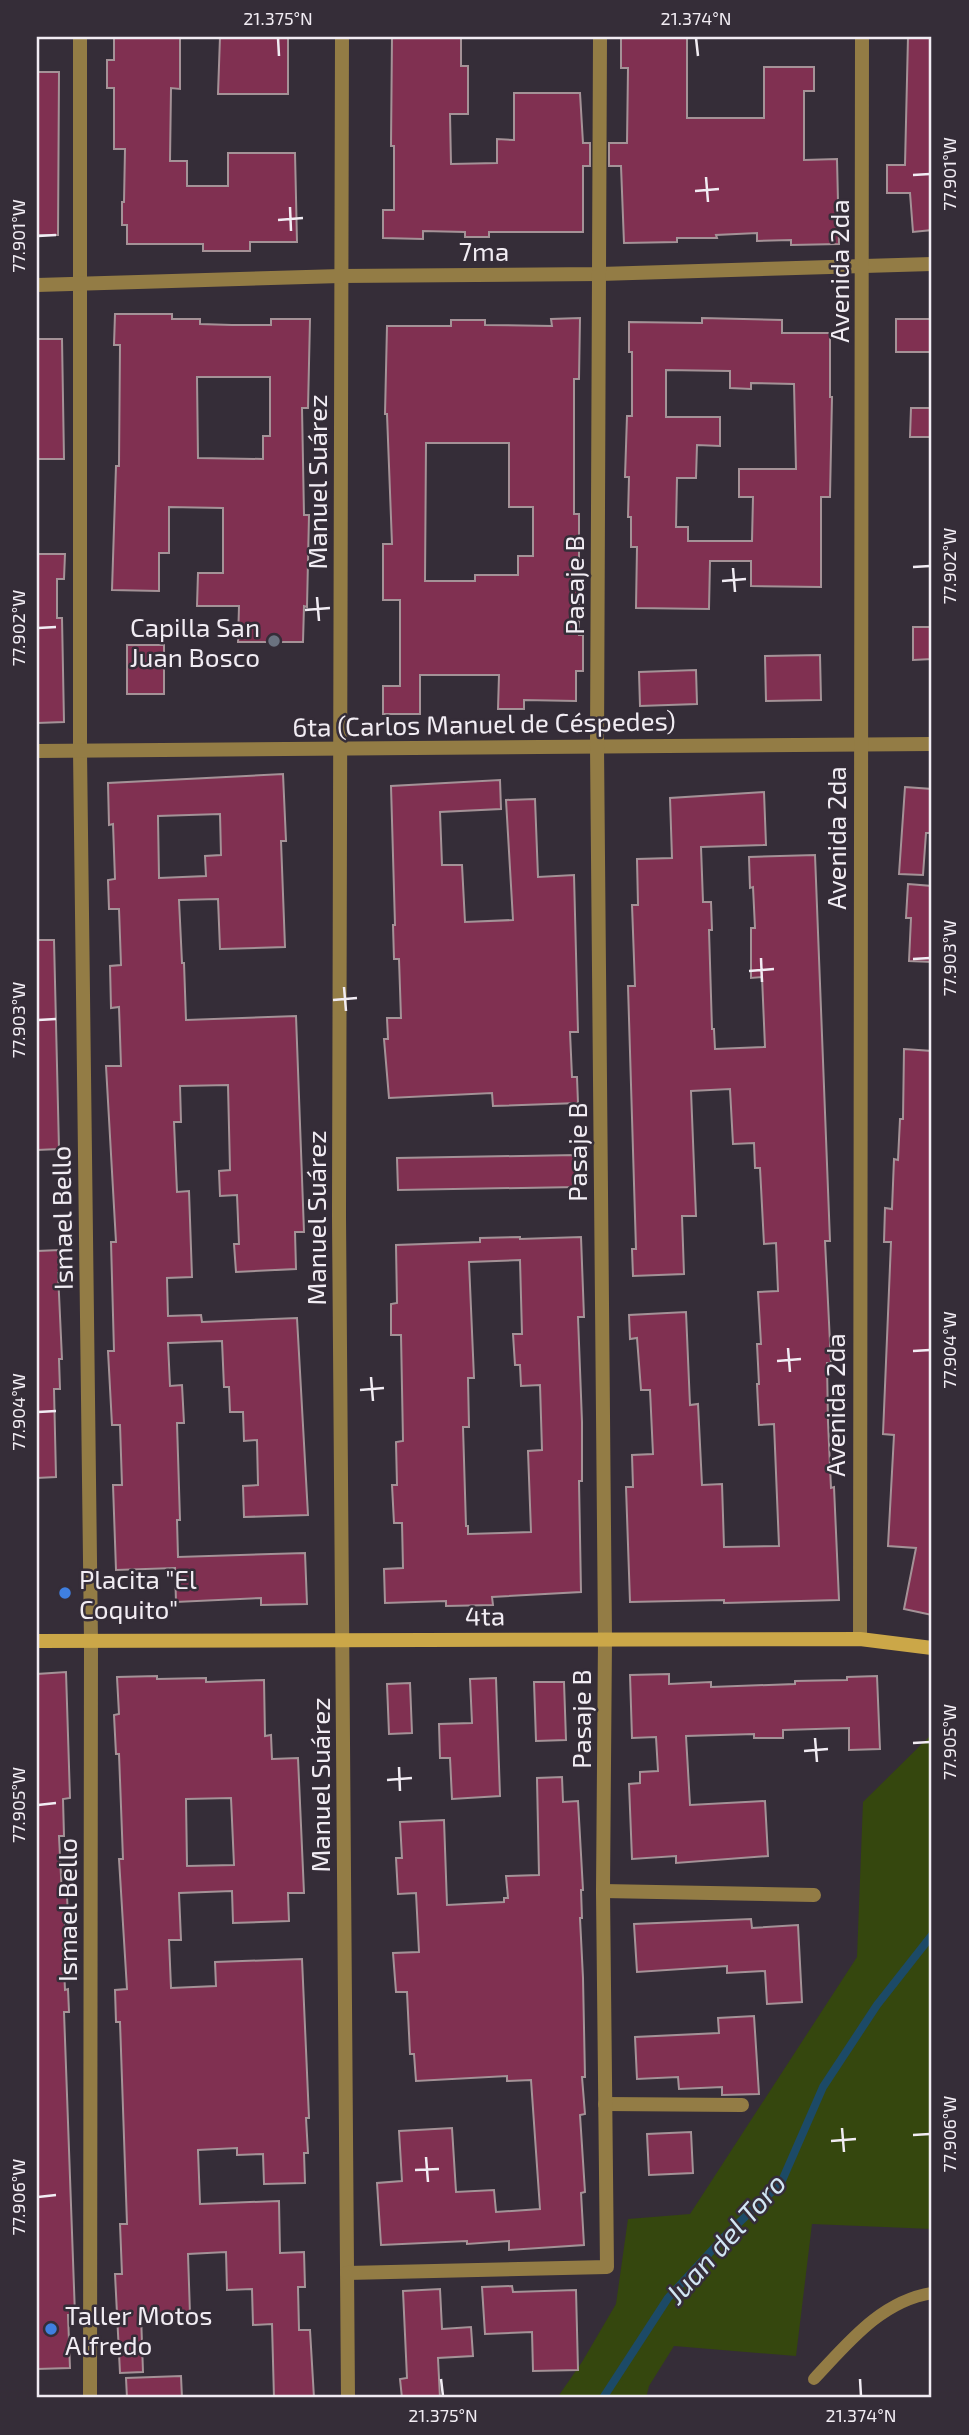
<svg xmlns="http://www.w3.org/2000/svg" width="969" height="2435" font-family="'Exo 2',sans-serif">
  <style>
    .grass { fill: #35470e }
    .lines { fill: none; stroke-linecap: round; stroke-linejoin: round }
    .stream { stroke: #1c4a67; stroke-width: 8 }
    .building { fill: #803051; stroke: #a49297; stroke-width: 2; fill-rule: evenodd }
    .service { stroke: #937c45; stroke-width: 12 }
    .minor { stroke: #937c45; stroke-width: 14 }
    .secondary { stroke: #cba748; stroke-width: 14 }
    .ticks { fill: none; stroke: #f1ecf3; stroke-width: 2.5 }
    .worship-dot { fill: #6b7280; stroke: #352d38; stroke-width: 2.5 }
    .shop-dot { fill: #3f7fe0; stroke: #352d38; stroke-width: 2.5 }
    .labels { text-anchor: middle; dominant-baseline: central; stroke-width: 5; stroke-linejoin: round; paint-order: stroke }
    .street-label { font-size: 26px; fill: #f1ecf3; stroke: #352d38 }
    .poi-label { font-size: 26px; fill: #f1ecf3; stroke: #352d38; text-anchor: start }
    .water-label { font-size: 28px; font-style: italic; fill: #d1e5f3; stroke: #352d38 }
    .neatline { fill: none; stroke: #f1ecf3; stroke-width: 2.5 }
    .ticks-label { font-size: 18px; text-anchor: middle; fill: #f1ecf3 }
  </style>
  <rect width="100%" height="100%" fill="#352d38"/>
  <path class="grass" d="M932,1734v495l-120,-5 -16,132 -122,-10 -25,40 -3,12h-89l25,-36 34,-58 12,-85 62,-5 167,-257 6,-155z"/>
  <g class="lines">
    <path class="stream" d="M603,2398l65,-100 59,-64 54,-51 42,-96 54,-82 55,-70"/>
  </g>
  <g class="building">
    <path d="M114,37h66v52l-9,-1 -1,73h17v25h41v-33h67l2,89h-47v9h-47v-7h-76v-19h-5v-23h2l1,-53h-11v-61h-7v-28h7z"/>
    <path d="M220,37h68v57h-70z"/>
    <path d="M392,37h69v29h7v48h-18l1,50 46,-1v-24l17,1v-47h66l3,50h7v23h-7v66h-94v5h-24v-5l-42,-1v8l-40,-1v-28h11v-64h-3z"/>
    <path d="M621,37h66v81h77v-51h50v24h-10v69l33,-1 2,85 -48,1v-5l-34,1v-8l-41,2 1,3h-40v4l-53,1 -3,-77h-12v-23h18l1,-75h-7z"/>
    <path d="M908,37h24v193l-19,2 -3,-39h-23v-28h18z"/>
    <path d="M37,72h22l-1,163h-21z"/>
    <path d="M115,314h57v5h28v5l32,1h39v-6h39l-2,89h-6l2,107h5l-2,92 -3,-1 -1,36h-65l1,-36h-42l1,-33h25v-65l-54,-1v46h-10v38l-47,-1 4,-124h3l1,-121h-6zM197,377h73v59h-7v23l-65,-1z"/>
    <path d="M580,318l-1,61h-5v135h5v121h4v36h-7v30l-52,-1v9h-26l1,-34h-79v39h-37v-28h17v-86h-17v-56h9l-5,-130h-2l2,-88h64v-6h34v5l67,1 -1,-7zM426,443h83v64h24v49h-15v19h-43v6h-50z"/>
    <path d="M702,318l80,2v13h48v64h2l-2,100h-9v90l-70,-1v-25h-41l-1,48 -73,-1 1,-61h-6v-30h-3l1,-40h-4l2,-61h5v-64h-3v-30l73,1zM666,370l64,1v17l21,1v-6l43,1 2,85h-57v28h14l-1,44h-64v-14h-12l1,-49h19l1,-33 23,1v-29h-54z"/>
    <rect x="896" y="319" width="36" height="33"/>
    <path d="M37,339h25l2,120h-27z"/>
    <path d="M911,408h21v29h-22z"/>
    <path d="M37,554h28l-1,25h-7v39h5l2,104 -27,1z"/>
    <path d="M913,627h19v32l-19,1z"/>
    <rect x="127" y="645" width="37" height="49"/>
    <path d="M820,655l1,45 -55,1 -1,-45z"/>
    <path d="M696,670l1,34 -57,2 -1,-34z"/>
    <path d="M283,774l3,67h-5l4,106 -65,2 -2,-50 -39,1 3,63h2l2,57 110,-4 8,216h-9l1,37 -60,3 -2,-28h5l-2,-49 -17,1 -1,-25 11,-1 -2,-85 -48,1 1,36h-7l3,70 12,-1 3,86 -25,1 1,38 33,-1 1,7 95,-4 11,197 -64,2 -1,-31 15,-1 -1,-45 -13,1 -1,-29h-13l-1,-25h-5l-2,-46 -54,2 2,43 12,-1 2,38h-7l3,97h-3l1,37 127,-4 2,51 -46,1v-7l-85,4 -1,-34 -59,2 -3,-85h9l-2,-60h-8l-4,-74h6l-3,-109h5l-10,-176h15l-2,-59 -8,1 -1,-42 11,-1 -2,-56h-10l-1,-29 7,-1 -2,-55 -4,1 -1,-42zM220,814l1,41 -16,1 1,20 -47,2 -1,-62z"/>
    <path d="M500,780l1,29 -61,3 2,53h20l3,57 48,-2 -7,-120 29,-1 3,78 36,-2 4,157h-8l2,45h5l1,26 -85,3 -1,-13 -103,5 -5,-59h4l-1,-21h14l-2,-59h-5l-1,-34h2l-4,-139z"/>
    <path d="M905,787l27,2v44h-6l-3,42 -24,-1z"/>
    <path d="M764,792l2,53 -65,2 2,55h8l1,28h-3l3,99h2l1,20 50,-2 -3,-70 -11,1v-50h4l-2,-41 -3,1 -1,-31 66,-2 15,386h-5l6,122h-4l1,59 3,66 3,-1 5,113 -115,3v-3l-94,2 -4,-115h7l-1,-32 21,-1 -3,-64h-9l-4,-52 -7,1 -1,-24 57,-3 4,93 8,-1 4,81 20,-1 2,63 55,-1 -5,-122 -15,1 -2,-41h2l-2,-40h4l-3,-52 20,-1 -2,-48 -12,1 -4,-76h-5l-1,-25 -21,1 -3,-55 -39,2 5,125h-14l2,58 -51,2 -1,-27h4l-8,-263h7l-3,-81h6l-1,-46 35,-1 -2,-60z"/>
    <path d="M908,884l24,2v76l-23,-1 2,-43h-5z"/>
    <path d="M37,940h17l5,209 -22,1z"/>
    <path d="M904,1049l28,2v564l-28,-6 12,-61 -28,-2 6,-111 -11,-1 8,-192h-7l1,-34 7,1 2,-50 4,1 2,-41h3z"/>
    <path d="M576,1155l1,32 -179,3 -1,-32z"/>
    <path d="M520,1237v2l61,-2 3,80h-6l4,105v59h-3l2,111 -89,5 1,8 -47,1v-5l-61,2 -1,-34 19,-1 -1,-45h-8l-2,-38h5l-1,-43 7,-1 -2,-106h-10v-31l6,-1 -1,-58 84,-3v-4zM520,1260l2,74h-9l2,31h5l1,21 19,-1 2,65 -14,1 3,81 -63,2v-8h-2l-3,-99h6l-1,-49h6l-5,-116z"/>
    <path d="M60,1250l1,23h-3l4,86h-3l1,30h-6l2,88 -19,1v-227z"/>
    <path d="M66,1672l4,126 -7,1 1,37h-5l3,60 5,-1 1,24h-3l1,25h-3l2,46 3,-1 1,23h-5l11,303h-7l2,53 -33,1v-695z"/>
    <path d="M669,1674v10l42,-2v5l84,-3v-3l52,-1v-3l30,-1 3,73 -31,1v-22l-66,2v8h-29v-4l-68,2 4,69 75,-4 3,55 -92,7v-7l-44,3 -3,-75 11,-1v-11l18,-1 -2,-34 -24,1 -2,-63z"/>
    <path d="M157,1676v3l49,-1v4l58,-2 1,56 6,-1 1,24 26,-1 6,135h-16l1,28 -56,2 -1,-32 -53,2 2,47h-12l2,48 45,-2 -1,-24 87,-3 7,159h-3l2,35h-4l1,30 -41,1 -1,-30 -26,1v-7l-39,2 2,54 79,-3 1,52 24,-1 1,35h-7l1,43h11l4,68h-40l-2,-74 -19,1 -1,-36 -25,1 -1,-38 -38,2 2,60 -49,1 2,57 -23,1 -5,-99h7l-2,-50h7l-7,-202h-4l-1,-32 12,-1 -8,-130h4l-4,-105h-3l-2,-39 5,-1 -2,-37zM231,1798l3,67 -47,1 -1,-67z"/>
    <path d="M496,1678l4,118 -48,3 -2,-41h-10l-1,-34 33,-1 -2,-44z"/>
    <path d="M534,1682h30l2,58 -30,1z"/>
    <path d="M410,1683l2,50 -23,1 -2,-50z"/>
    <path d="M562,1777l1,25 15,-1 5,89h-2l1,28h-2l3,60 2,99h-3l3,37 -5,1 5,77 -4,1 3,52 -75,5v-9l-42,3v-3l-86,4 -4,-62 25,-2 -3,-50 53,-3 4,64 38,-2 2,22 44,-3 -9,-129 -24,1v-5l-91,5 -2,-27h-4l-3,-62h-11l-3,-39 26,-1 -3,-59 -18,1 -2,-36h6l-2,-36 44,-2 3,85 57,-3v-4h4l-2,-22 33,-1 -2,-97z"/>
    <path d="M751,1919l1,9 46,-3 4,77 -35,2 -2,-33 -38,2v-7l-90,6 -3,-48z"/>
    <path d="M754,2016l5,78 -37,1v-8l-43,2 -1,-12 -41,2 -2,-42 84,-4 -1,-15z"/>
    <path d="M691,2132l2,41 -44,2 -2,-41z"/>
    <path d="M512,2286l1,6 63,-2 2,80 -45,1 -1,-39 -47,2 -3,-47z"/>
    <path d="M440,2289l2,40 29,-2 2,29 -35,2 2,40h-38l-2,-19 7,-1 -4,-87z"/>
    <path d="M181,2376l1,22h-55l-1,-20z"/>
  </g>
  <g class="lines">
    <path class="service" d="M814,2379c34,-36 67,-78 118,-86"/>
    <g class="minor">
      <path d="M80,37v714l11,890 -1,757"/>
      <path d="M342,37l-3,1179 9,1182"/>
      <path d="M37,285l304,-9 259,-2 332,-10"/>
      <path d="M37,751l895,-7"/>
      <path d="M860,1639l2,-1602"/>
      <path d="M603,1891l211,4"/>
      <path d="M605,2104l137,1"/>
      <path d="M347,2273l260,-6 -4,-376 2,-253 -8,-892 3,-709"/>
    </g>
    <path class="secondary" d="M37,1641l823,-2 72,9"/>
  </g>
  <path class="ticks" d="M278,38l1,18M696,38l2,18M913,175l17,-1M706,177l2,25M695,191l24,-2M290,207l1,24M278,220l25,-2M38,236l18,-1M913,567l17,-1M733,568l2,24M722,581l24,-2M317,597l2,24M305,610l25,-2M38,628l18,-1M761,958l1,24M913,959l17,-1M749,971l25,-2M344,987l2,24M333,1000l24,-2M38,1020l18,-1M788,1348l2,24M913,1351l17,-1M777,1361l24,-2M371,1377l2,24M360,1390l24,-2M38,1412l18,-1M815,1738l2,24M913,1743l17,-1M804,1751l24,-2M399,1767l1,24M387,1780l25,-2M38,1805l18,-2M842,2128l2,24M913,2135l17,-1M831,2141l25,-2M426,2157l2,25M415,2170l24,-1M38,2197l18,-2M441,2379l2,17M860,2379l1,17"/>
  <circle class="worship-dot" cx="274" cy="641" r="7"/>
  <g class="shop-dot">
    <circle cx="65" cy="1593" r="7"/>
    <circle cx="51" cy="2329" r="7"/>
  </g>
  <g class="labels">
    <g class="street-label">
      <text x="484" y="250">7ma</text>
      <text transform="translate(838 271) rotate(-90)">Avenida 2da</text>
      <text transform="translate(316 482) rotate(-90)">Manuel Suárez</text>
      <text transform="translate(573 585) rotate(-90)">Pasaje B</text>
      <text transform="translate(484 723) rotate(-1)">6ta (Carlos Manuel de Céspedes)</text>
      <text transform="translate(835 838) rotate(-90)">Avenida 2da</text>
      <text transform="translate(576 1152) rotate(-90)">Pasaje B</text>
      <text transform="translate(61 1218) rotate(-91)">Ismael Bello</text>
      <text transform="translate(315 1218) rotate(-90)">Manuel Suárez</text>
      <text transform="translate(834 1405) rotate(-90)">Avenida 2da</text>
      <text transform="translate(485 1615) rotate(-1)">4ta</text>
      <text transform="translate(580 1719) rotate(-90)">Pasaje B</text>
      <text transform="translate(319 1785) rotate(-90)">Manuel Suárez</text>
      <text transform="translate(66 1910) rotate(-90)">Ismael Bello</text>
    </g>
    <g class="poi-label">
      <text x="260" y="626" text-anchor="end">Capilla San<tspan x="260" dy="30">Juan Bosco</tspan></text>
      <text x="79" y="1578">Placita "El<tspan x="79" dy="30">Coquito"</tspan></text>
      <text x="65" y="2314">Taller Motos<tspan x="65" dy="30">Alfredo</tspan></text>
    </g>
    <g class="water-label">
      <text transform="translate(725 2238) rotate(-48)">Juan del Toro</text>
    </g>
  </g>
  <rect width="969" height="2435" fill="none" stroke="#352d38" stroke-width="77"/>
  <rect x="38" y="38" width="892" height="2358" class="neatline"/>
  <g class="ticks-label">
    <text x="278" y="25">21.375°N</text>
    <text x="696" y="25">21.374°N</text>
    <text transform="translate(950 174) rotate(-90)" y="6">77.901°W</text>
    <text transform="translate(19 236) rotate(-90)" y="6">77.901°W</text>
    <text transform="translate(950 566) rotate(-90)" y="6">77.902°W</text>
    <text transform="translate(19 628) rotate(-90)" y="6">77.902°W</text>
    <text transform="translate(950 958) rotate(-90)" y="6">77.903°W</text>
    <text transform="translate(19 1020) rotate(-90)" y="6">77.903°W</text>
    <text transform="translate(950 1350) rotate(-90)" y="6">77.904°W</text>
    <text transform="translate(19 1412) rotate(-90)" y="6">77.904°W</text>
    <text transform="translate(950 1742) rotate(-90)" y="6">77.905°W</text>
    <text transform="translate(19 1805) rotate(-90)" y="6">77.905°W</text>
    <text transform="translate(950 2134) rotate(-90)" y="6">77.906°W</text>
    <text transform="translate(19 2197) rotate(-90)" y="6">77.906°W</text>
    <text x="443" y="2422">21.375°N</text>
    <text x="861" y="2422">21.374°N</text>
  </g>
</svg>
